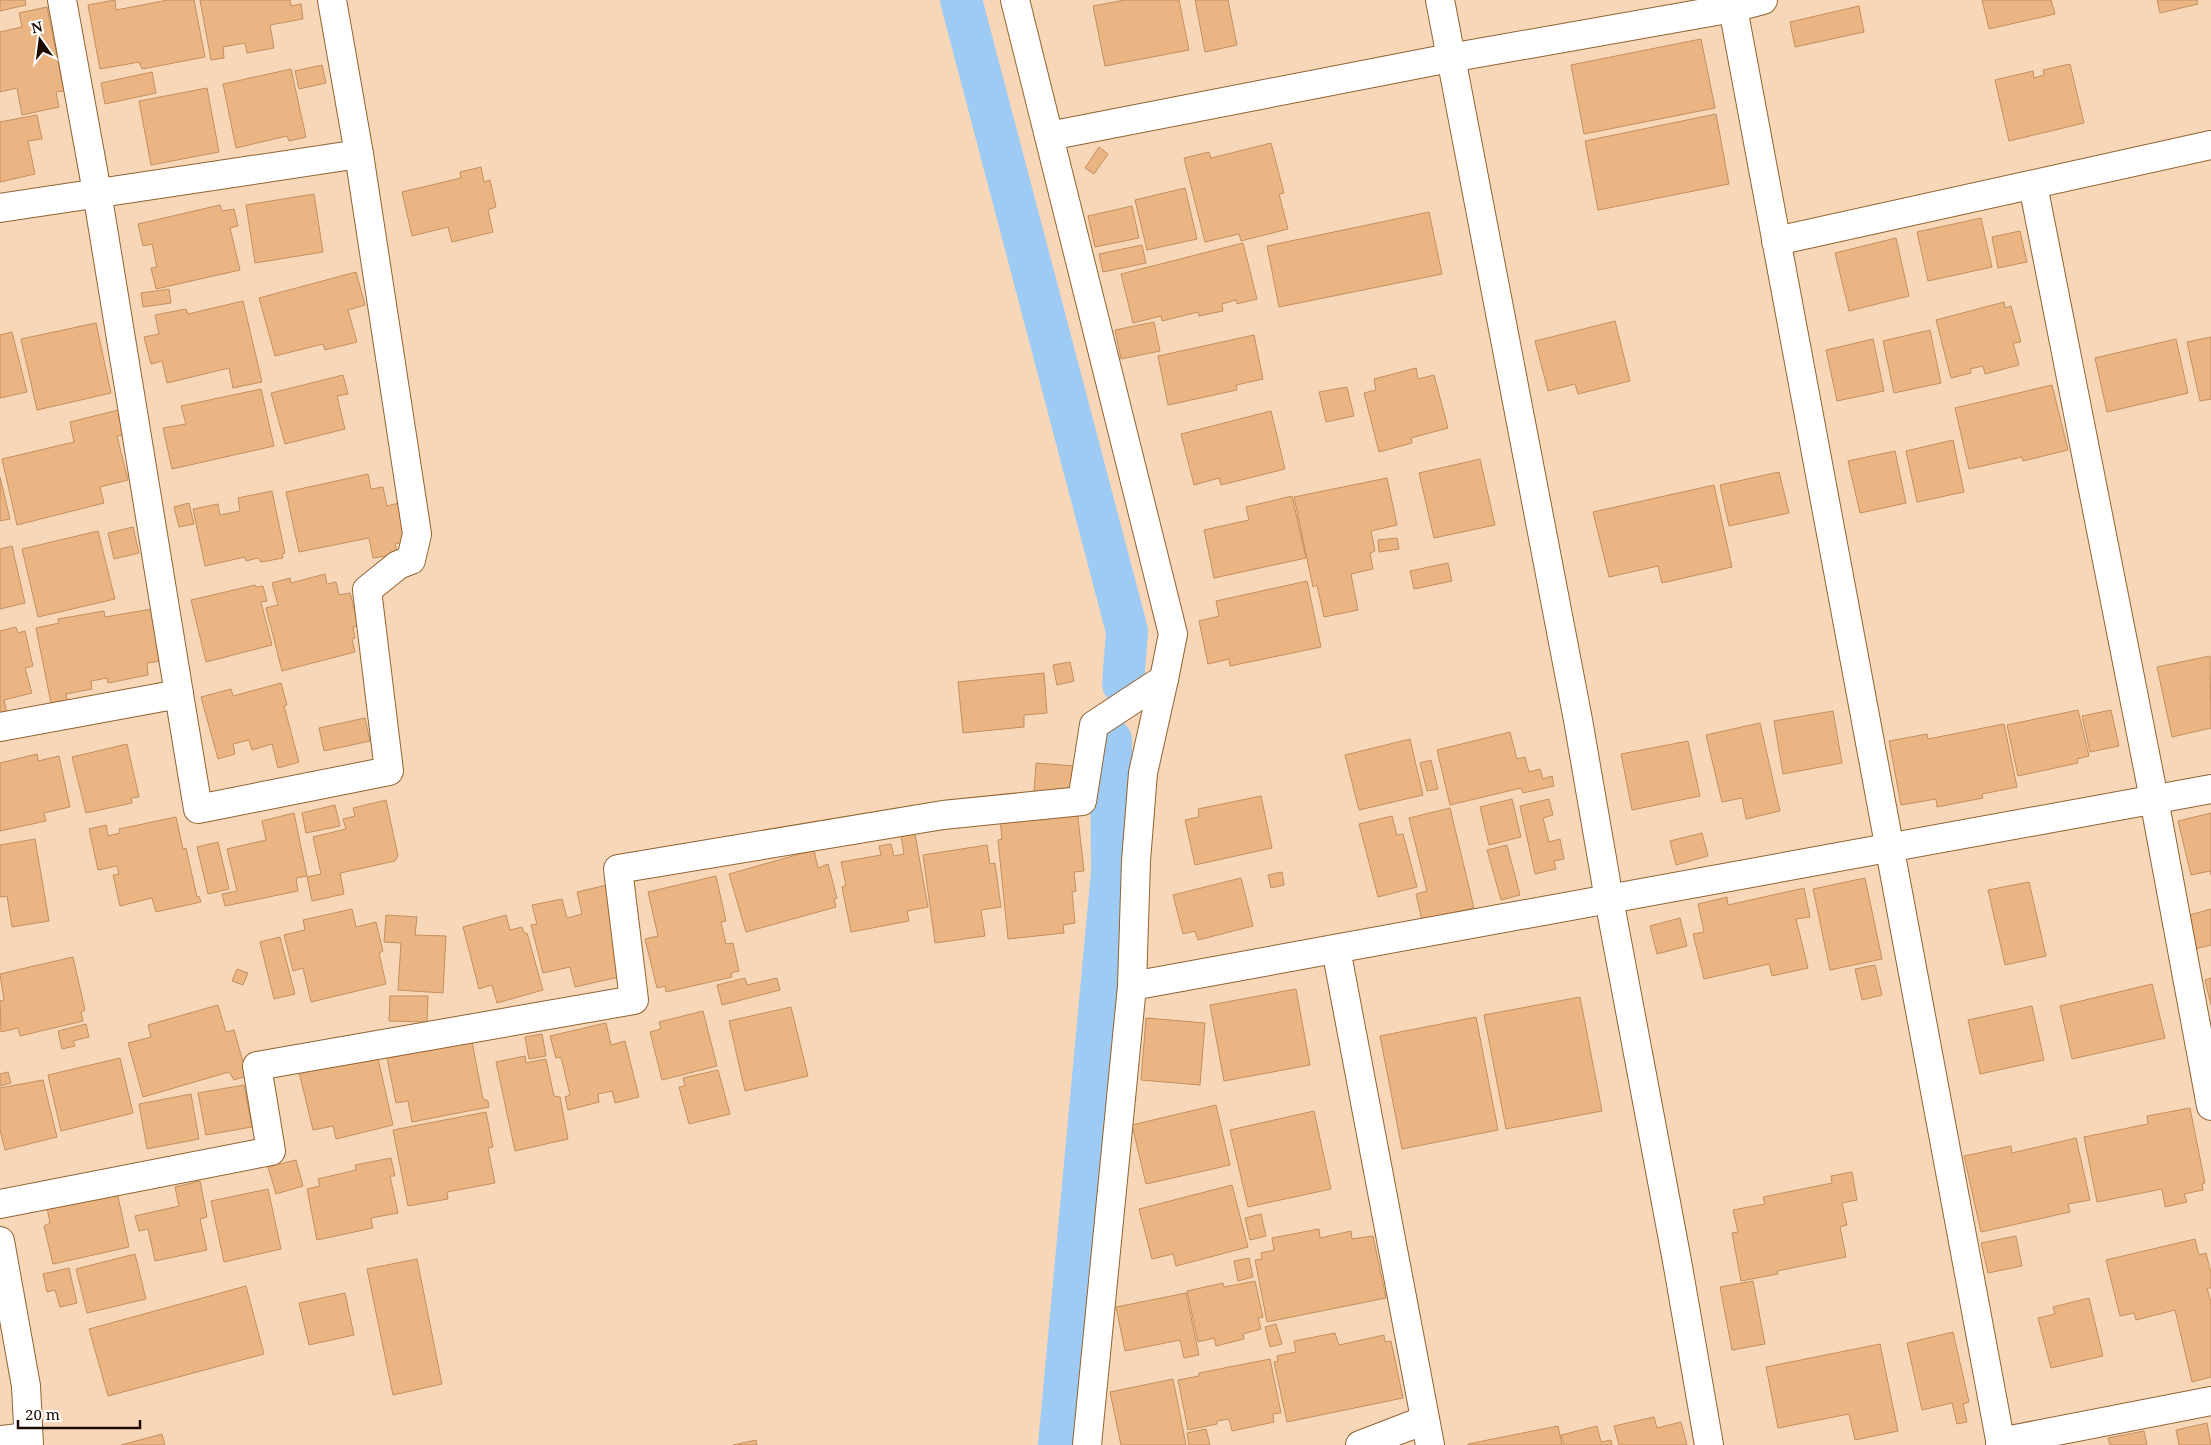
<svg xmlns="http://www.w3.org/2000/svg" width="2211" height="1445" font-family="'Noto Serif',serif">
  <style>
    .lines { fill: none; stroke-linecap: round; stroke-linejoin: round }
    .canal { stroke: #9dcbf3; stroke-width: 42 }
    .building { fill: #ebb583; stroke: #c38f5e }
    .street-casing { stroke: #926230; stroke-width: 30 }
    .secondary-casing { stroke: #926230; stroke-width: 30 }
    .street { stroke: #fff; stroke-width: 28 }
    .secondary { stroke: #fff; stroke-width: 28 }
  </style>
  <rect width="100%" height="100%" fill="#f8d7b9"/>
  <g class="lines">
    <g class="canal">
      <path d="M961,0l166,631 -4,53"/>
      <path d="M1059,1445l53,-573 -1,-132"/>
    </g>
  </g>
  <g class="building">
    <path d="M0,0h25l1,5 -26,6z"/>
    <path d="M115,0l1,10 52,-10h26l11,57 -63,12 -3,-7 -39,7 -12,-64z"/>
    <path d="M200,0h90l1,6 10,-2 2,15 -33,6 4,23 -27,5 -2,-10 -22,4 1,11 -13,2z"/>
    <path d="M1125,0h54l10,50 -84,16 -12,-60z"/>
    <path d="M1195,0h33l9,45 -32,7z"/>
    <path d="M1982,0h69l4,14 -66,15z"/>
    <path d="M2157,0h40l1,4 -38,9z"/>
    <path d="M1859,6l5,26 -69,15 -5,-25z"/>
    <path d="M47,7l17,84 -8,1 3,15 -37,8 -5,-27 -17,4v-60l22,-5 -3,-14z"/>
    <path d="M1701,39l14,69 -131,26 -13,-69z"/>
    <path d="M2070,64l14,59 -75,18 -14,-61 38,-9 1,7 10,-3 -1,-5z"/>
    <path d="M322,65l4,18 -27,6 -4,-18z"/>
    <path d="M291,69l15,68 -17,4 -2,-5 -51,12 -13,-64z"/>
    <path d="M152,72l4,21 -51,11 -4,-21z"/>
    <path d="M207,88l12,64 -68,13 -12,-64z"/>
    <path d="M1716,114l13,70 -131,26 -13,-69z"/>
    <path d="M37,115l5,24 -14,2 7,33 -35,8v-60z"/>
    <path d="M1271,143l13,50 -5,1 9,35 -47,12 -2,-7 -34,8 -21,-84 25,-6 2,6z"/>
    <path d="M1099,147l9,7 -14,20 -9,-6z"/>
    <path d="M481,167l3,15 6,-2 6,27 -8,3 5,22 -41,10 -4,-15 -36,9 -10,-44 59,-14 -1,-6z"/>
    <path d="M1185,188l12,51 -50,11 -12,-50z"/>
    <path d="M314,194l9,58 -68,11 -9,-58z"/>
    <path d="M220,205l2,6 12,-2 4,17 -8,2 10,42 -84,19 -5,-21 6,-1 -5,-23 -9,2 -5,-22z"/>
    <path d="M1132,206l7,32 -44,9 -7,-31z"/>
    <path d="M1429,212l13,62 -163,33 -12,-61z"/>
    <path d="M1981,218l11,49 -64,14 -11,-49z"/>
    <path d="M2020,231l7,31 -29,6 -6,-31z"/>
    <path d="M1896,238l13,58 -60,15 -14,-58z"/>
    <path d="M1243,243l14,56 -20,5 -1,-4 -14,4 1,7 -24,5 -1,-4 -36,9 -1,-5 -28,7 -12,-49z"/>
    <path d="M1142,245l4,18 -43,9 -4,-18z"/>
    <path d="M356,272l9,33 -17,5 9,32 -32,8 -2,-6 -48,12 -16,-58z"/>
    <path d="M169,289l2,14 -28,4 -2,-14z"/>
    <path d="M243,301l19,81 -29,6 -4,-20 -62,15 -5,-22 -11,3 -7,-27 15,-3 -4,-19 31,-6 2,5z"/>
    <path d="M2004,302l1,6 6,-2 10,36 -8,1 6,22 -34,9 -2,-8 -13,3 1,4 -20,5 -15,-58z"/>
    <path d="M1615,321l15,60 -52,13 -3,-10 -27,7 -13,-50z"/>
    <path d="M1154,322l6,29 -39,8 -6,-29z"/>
    <path d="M96,323l15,70 -74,17 -16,-71z"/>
    <path d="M1930,330l11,53 -47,10 -11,-52z"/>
    <path d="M12,332l15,60 -27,6v-63z"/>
    <path d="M1254,335l9,44 -27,6 1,5 -69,15 -10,-49z"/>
    <path d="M2211,337v62l-11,2 -13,-59z"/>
    <path d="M1873,339l11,52 -47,10 -11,-51z"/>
    <path d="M2176,339l12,54 -81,19 -12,-54z"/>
    <path d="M1416,368l2,11 16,-4 14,53 -37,10 1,5 -33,9 -15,-59 12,-3 -2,-11z"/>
    <path d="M343,375l5,19 -11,2 8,33 -60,15 -14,-51z"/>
    <path d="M2052,385l16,65 -45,11 -1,-4 -53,12 -14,-61z"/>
    <path d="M1347,387l7,29 -28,6 -7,-30z"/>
    <path d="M261,389l13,57 -102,23 -9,-41 23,-4 -5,-18z"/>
    <path d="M118,410l6,25 -7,1 11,44 -28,7 4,16 -87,22 -15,-66 72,-17 -4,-20z"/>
    <path d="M1271,411l14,58 -64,16 -2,-7 -25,7 -13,-51z"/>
    <path d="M1953,440l11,52 -47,10 -11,-51z"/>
    <path d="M1895,451l11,52 -46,10 -12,-52z"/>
    <path d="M1480,459l15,66 -61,13 -15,-65z"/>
    <path d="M1779,472l10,41 -60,13 -9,-41z"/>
    <path d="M368,474l3,15 12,-2 4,19 12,-3 8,38 -12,3 3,10 -25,4 -4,-20 -70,14 -13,-60z"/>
    <path d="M0,477l10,42 -10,2z"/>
    <path d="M1387,478l10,47 -26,6 4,20 -5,2 3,16 -22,5 7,36 -34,7 -7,-32 -4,2 -19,-90z"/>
    <path d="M1714,485l18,82 -70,16 -4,-17 -49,11 -16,-65z"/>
    <path d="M272,491l13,62 -3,1 1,4 -22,4 -3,-4 -12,3 -1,-4 -40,9 -12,-57 25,-5 2,11 20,-4 -2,-13z"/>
    <path d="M1292,496l14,62 -92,20 -10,-48 45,-10 -3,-13z"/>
    <path d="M189,503l5,21 -15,3 -5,-20z"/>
    <path d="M133,527l6,26 -25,6 -6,-26z"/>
    <path d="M98,531l17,68 -77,18 -16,-68z"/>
    <path d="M1397,538l2,11 -20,3 -1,-12z"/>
    <path d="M12,546l13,57 -25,6v-60z"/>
    <path d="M1448,563l4,18 -38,8 -4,-18z"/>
    <path d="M325,574l2,10 9,-2 3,13 11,-2 9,33 -6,1 2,11 -3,1 3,13 -73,19 -16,-63 12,-3 -6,-22 18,-5 1,5z"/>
    <path d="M1307,581l14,66 -91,19 -1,-7 -21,5 -9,-43 20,-5 -3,-15z"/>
    <path d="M255,585l1,2 7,-1 4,15 -6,1 11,43 -66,17 -15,-62z"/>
    <path d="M152,609l10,52 -15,2 1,12 -40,8 -1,-5 -16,3 1,8 -26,5 2,10 -16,4 -16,-80 23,-5 -1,-4 46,-8 1,6z"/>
    <path d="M16,627l2,6 7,-2 8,35 -8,2 7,25 -28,7 3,13 -7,2v-84z"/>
    <path d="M2210,656l1,72 -39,9 -15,-70z"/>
    <path d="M1070,662l4,19 -17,4 -4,-20z"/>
    <path d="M1044,673l3,40 -23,2v12l-61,6 -5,-51z"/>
    <path d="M281,683l6,22 -3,1 15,56 -21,6 -6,-24 -20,6 -3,-10 -16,4 2,10 -17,5 -17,-62 30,-8 2,7z"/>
    <path d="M2078,710l11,46 -12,3 1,4 -60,13 -11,-51z"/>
    <path d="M2111,710l8,36 -29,6 -8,-36z"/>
    <path d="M1833,711l9,52 -59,11 -9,-53z"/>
    <path d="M365,718l5,23 -46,10 -5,-23z"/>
    <path d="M1760,723l20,88 -34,8 -4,-21 -20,4 -16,-67z"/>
    <path d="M2004,724l13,63 -35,7 1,4 -46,9 -1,-8 -35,6 -12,-64 38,-7 1,5z"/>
    <path d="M1510,732l7,27 8,-2 4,15 11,-3 3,10 9,-3 2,10 -31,7 -2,-5 -71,17 -13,-55z"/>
    <path d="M1410,739l13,56 -64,15 -14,-55z"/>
    <path d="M1688,741l12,55 -68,14 -11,-56z"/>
    <path d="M127,744l12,53 -8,1 1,5 -46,10 -14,-56z"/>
    <path d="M37,754l1,7 21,-5 11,51 -26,6 2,8 -46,10v-68z"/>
    <path d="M1431,760l7,29 -11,2 -7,-28z"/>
    <path d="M1036,763l39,3 -2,28 -39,-3z"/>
    <path d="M1261,796l11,52 -77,17 -10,-45 14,-3 -1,-8z"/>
    <path d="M1512,799l9,38 -32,8 -9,-38z"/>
    <path d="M1549,799l4,16 -10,3 6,24 11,-3 4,20 -10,2 2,8 -21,5 -15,-68z"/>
    <path d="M386,800l12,56 -3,5 -55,12 4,21 -32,7 -5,-24 14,-3 -8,-37 33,-8 -3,-10 12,-3 -2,-8z"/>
    <path d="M335,805l5,21 -34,7 -4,-20z"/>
    <path d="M1450,808l24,100 -52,12 -6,-26 11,-3 -18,-73z"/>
    <path d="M1077,809l7,62 -10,1 2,19 -4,1 3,31 -12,2 1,8 -56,6 -10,-99 4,-1 -2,-22z"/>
    <path d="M294,813l13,63 -11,2 2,13 -73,15 -3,-12 15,-3 -10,-42 39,-9 -4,-19z"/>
    <path d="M2211,813v62l-1,-4 -19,4 -13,-54z"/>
    <path d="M1392,816l5,19 6,-1 14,53 -39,10 -19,-73z"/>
    <path d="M176,817l7,32 3,-1 11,49 2,-1 2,6 -45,10 -4,-14 -32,8 -7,-31 6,-1 -2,-8 -19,4 -9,-41 17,-4 2,11 12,-3 -1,-4z"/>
    <path d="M1702,833l6,23 -32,9 -6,-24z"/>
    <path d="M915,834l13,73 -21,4 2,10 -58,11 -9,-45 4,-2 -5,-23 40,-7 -2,-9 12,-2 3,12 10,-2 -3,-18z"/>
    <path d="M35,839l14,82 -37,6 -5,-31 -7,1v-52z"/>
    <path d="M218,842l11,47 -21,5 -11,-47z"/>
    <path d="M987,845l3,19 5,-1 6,44 -20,3 4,26 -50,7 -12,-88z"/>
    <path d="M1507,845l13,50 -19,5 -14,-50z"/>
    <path d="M814,850l4,18 10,-4 9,34 -3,1 2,8 -90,25 -17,-58z"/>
    <path d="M1282,872l2,13 -13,3 -3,-13z"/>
    <path d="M716,876l10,45 -5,1 5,22 7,-1 6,28 -8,2 1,4 -66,15 -1,-6 -8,2 -12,-49 13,-3 -10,-44z"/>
    <path d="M1241,878l12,48 -55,14 -3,-9 -12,3 -10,-39z"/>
    <path d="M1865,878l17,81 -52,11 -17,-81z"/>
    <path d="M2029,882l17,74 -41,9 -17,-75z"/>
    <path d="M607,885l21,90 -53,12 -5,-20 -27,6 -12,-48 6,-1 -5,-19 30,-6 5,19 15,-4 -5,-22z"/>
    <path d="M1804,888l6,29 -14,2 12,49 -36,8 -3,-12 -65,15 -11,-45 11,-2 -6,-28 29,-7 1,8z"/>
    <path d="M352,909l4,18 20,-5 7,29 -4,2 7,31 -75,18 -8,-34 -10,3 -9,-36 21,-5 -2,-10z"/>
    <path d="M2211,909v36l-16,4 -9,-33z"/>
    <path d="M386,915l31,2 -2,18 31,1 -3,57 -45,-3 3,-47 -17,-1z"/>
    <path d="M506,915l4,15 12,-3 2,6h3l16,57 -46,13 -5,-18 -13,4 -16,-62z"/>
    <path d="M1680,918l7,28 -30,8 -7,-28z"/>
    <path d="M280,937l15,57 -21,5 -14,-57z"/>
    <path d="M73,957l12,53 -4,2 2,9 -63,15 -2,-8 -17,4 -1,-31 4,-1 -4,-26z"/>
    <path d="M1875,965l7,30 -20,5 -7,-31z"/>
    <path d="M237,969l11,4 -5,12 -11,-4z"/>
    <path d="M745,978l2,7 30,-7 3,12 -58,15 -5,-20z"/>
    <path d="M2211,978v27l-6,-25z"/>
    <path d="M2152,984l13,54 -93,21 -12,-53z"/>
    <path d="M1296,989l14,76 -86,16 -14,-76z"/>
    <path d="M390,996h38l-1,26 -38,-1z"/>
    <path d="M1580,997l22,114 -96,18 -22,-114z"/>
    <path d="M218,1005l8,27 8,-2 13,46 -13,4 -5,-8 -86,25 -15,-54 23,-6 -3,-12z"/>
    <path d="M2032,1006l12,54 -64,14 -12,-54z"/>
    <path d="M791,1007l17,69 -63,15 -16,-70z"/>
    <path d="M703,1011l14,55 -55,14 -12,-48 11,-3 -2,-7z"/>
    <path d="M1476,1017l22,113 -96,19 -22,-113z"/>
    <path d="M1146,1018l59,5 -5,62 -59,-5z"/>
    <path d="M606,1023l5,22 14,-4 14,56 -24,6 -3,-12 -14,3 1,8 -31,8 -3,-13 5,-2 -9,-38 -5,1 -6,-22z"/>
    <path d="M86,1024l3,13 -16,4 2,5 -13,3 -4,-18z"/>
    <path d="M542,1034l4,22 -17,3 -4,-22z"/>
    <path d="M472,1042l11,57 5,2 1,6 -77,15 -4,-21 -12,2 -9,-45z"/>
    <path d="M377,1054l16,71 -57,14 -3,-13 -20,4 -14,-58z"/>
    <path d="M525,1056l1,7 20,-4 8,37 6,1 8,42 -53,12 -19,-89z"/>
    <path d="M120,1058l13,55 -72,18 -13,-56z"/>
    <path d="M718,1070l12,44 -41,10 -10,-37 6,-1 -2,-8z"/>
    <path d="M8,1072l3,11 -11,3v-12z"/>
    <path d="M43,1080l14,57 -52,13 -5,-20v-42z"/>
    <path d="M244,1085l8,42 -46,8 -8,-42z"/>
    <path d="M191,1094l8,45 -52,10 -8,-45z"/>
    <path d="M1216,1105l14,60 -84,19 -14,-59z"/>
    <path d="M2190,1108l15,75 -3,1 1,6 -19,4 3,8 -22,5 -3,-18 -65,13 -13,-65 64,-13 -1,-8z"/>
    <path d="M1314,1111l17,78 -83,18 -18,-77z"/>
    <path d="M486,1112l7,35 -5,1 7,35 -48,9 1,7 -40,7 -15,-76z"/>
    <path d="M2076,1138l14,62 -22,4 2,8 -89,20 -17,-76 47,-10 1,7z"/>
    <path d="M391,1158l4,18h-5l8,37 -27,5 2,10 -56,12 -10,-51 13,-3 -2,-7 38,-9 -1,-5z"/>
    <path d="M296,1160l7,26 -27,8 -8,-27z"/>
    <path d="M1852,1172l5,28 -15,3 5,22 -7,2 6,30 -69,14 1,3 -37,7 -9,-48 6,-1 -5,-22 32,-6 -2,-7 69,-14 -1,-7z"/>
    <path d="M200,1181l7,36 -7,2 7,31 -52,11 -7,-32 -9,2 -4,-15 44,-10 -4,-19z"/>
    <path d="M1232,1185l16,62 -72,19 -3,-12 -21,5 -13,-50z"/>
    <path d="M268,1189l13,60 -57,13 -13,-61z"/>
    <path d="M117,1192l12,55 -76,17 -9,-38 6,-3 -3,-15z"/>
    <path d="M1261,1214l5,22 -16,4 -5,-22z"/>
    <path d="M1319,1229l1,9 31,-7 1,8 21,-3 13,62 -119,24 -12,-62 7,-1 -1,-6 13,-3 -2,-12z"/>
    <path d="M2016,1236l6,30 -34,7 -7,-30z"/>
    <path d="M2195,1239l4,16 7,-2 5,20v15h-4l4,14v75l-19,5 -17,-72 -39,10 -2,-7 -14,3 -14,-56z"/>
    <path d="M135,1254l11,45 -59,14 -11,-44z"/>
    <path d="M1249,1258l4,19 -15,4 -4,-20z"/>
    <path d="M417,1259l25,125 -49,11 -26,-126z"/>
    <path d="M69,1268l8,35 -17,4 -5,-17 -8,2 -4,-18z"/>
    <path d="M1255,1281l8,36 -5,1 3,11 -18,5 1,5 -28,7 -2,-8 -16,4 -11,-51 36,-8 1,4z"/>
    <path d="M1753,1281l12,63 -33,6 -12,-63z"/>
    <path d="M246,1286l18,68 -156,42 -19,-67z"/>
    <path d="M345,1293l9,42 -45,10 -10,-42z"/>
    <path d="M1186,1293l13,62 -15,3 -4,-18 -55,11 -9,-44z"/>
    <path d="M2089,1298l14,58 -52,12 -13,-50 17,-4 -2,-7z"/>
    <path d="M1276,1324l6,20 -12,3 -5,-20z"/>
    <path d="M1953,1332l16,70 -6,2 4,18 -10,2 -5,-21 -30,7 -15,-67z"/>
    <path d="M1335,1333l4,12 45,-10 1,7 6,-1 12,57 -116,24 -13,-60 4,-1 -1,-5 19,-4 -2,-11z"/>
    <path d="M1880,1344l18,87 -43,9 -6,-26 -71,14 -12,-61z"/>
    <path d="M1270,1359l11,54 -8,1 1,8 -42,9 -3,-12 -12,2v3l-29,6 -10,-50 21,-4v-3z"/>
    <path d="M1173,1379l13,66h-65l-11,-53z"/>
    <path d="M1654,1417l3,11 24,-6 6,23h-68l-5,-19z"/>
    <path d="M2207,1423l4,22h-32l-3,-15z"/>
    <path d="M1558,1426l4,19h-94v-1z"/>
    <path d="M1597,1426l4,16 10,-2 1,5h-48l-3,-10z"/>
    <path d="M1206,1429l4,16h-21l-2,-12z"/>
    <path d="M2144,1431l3,14h-37l-2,-7z"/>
    <path d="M162,1434l3,11h-44z"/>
    <path d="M756,1440l1,5h-24z"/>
  </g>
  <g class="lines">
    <g class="street-casing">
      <g id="street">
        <path d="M62,0l35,192 82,502"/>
        <path d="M1733,8l268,1437"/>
        <path d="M1049,136l401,-78 283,-50 30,-8"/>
        <path d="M2033,185l121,614 57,307"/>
        <path d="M0,208l359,-54"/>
        <path d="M1776,241l435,-96"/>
        <path d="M0,727l179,-33 19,115 191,-38 -22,-181 31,-25 13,-5 6,-26 -58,-380 -27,-154"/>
        <path d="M1336,949l94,496"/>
        <path d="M1132,986l1079,-197"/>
        <path d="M0,1204l271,-53 -14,-85 377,-66 -16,-131 325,-54 139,-14 12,-76 70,-46"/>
        <path d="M0,1440l28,-3"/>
        <path d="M2000,1442l211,-41"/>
        <path d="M1087,1445l45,-459 4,-125 7,-88 21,-94"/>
        <path d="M1360,1445l65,-25"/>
      </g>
    </g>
    <g class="secondary-casing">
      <g id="secondary">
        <path d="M1015,0l158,634 -9,45"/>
        <path d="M1440,0l138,720 31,179 68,362 32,184"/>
        <path d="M0,1241l26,145 3,59"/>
      </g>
    </g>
    <use href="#street" class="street"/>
    <use href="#secondary" class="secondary"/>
  </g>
  <g transform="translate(40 40) rotate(346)" stroke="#ffffff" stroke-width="4" paint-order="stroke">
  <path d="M0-4L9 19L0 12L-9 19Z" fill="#1c0a00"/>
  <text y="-8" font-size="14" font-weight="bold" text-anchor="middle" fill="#1c0a00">N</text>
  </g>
  <path d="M18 1420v8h122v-8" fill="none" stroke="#1c0a00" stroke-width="2.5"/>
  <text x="25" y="1420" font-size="15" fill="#1c0a00" stroke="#ffffff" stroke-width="4" paint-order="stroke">20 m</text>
</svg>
